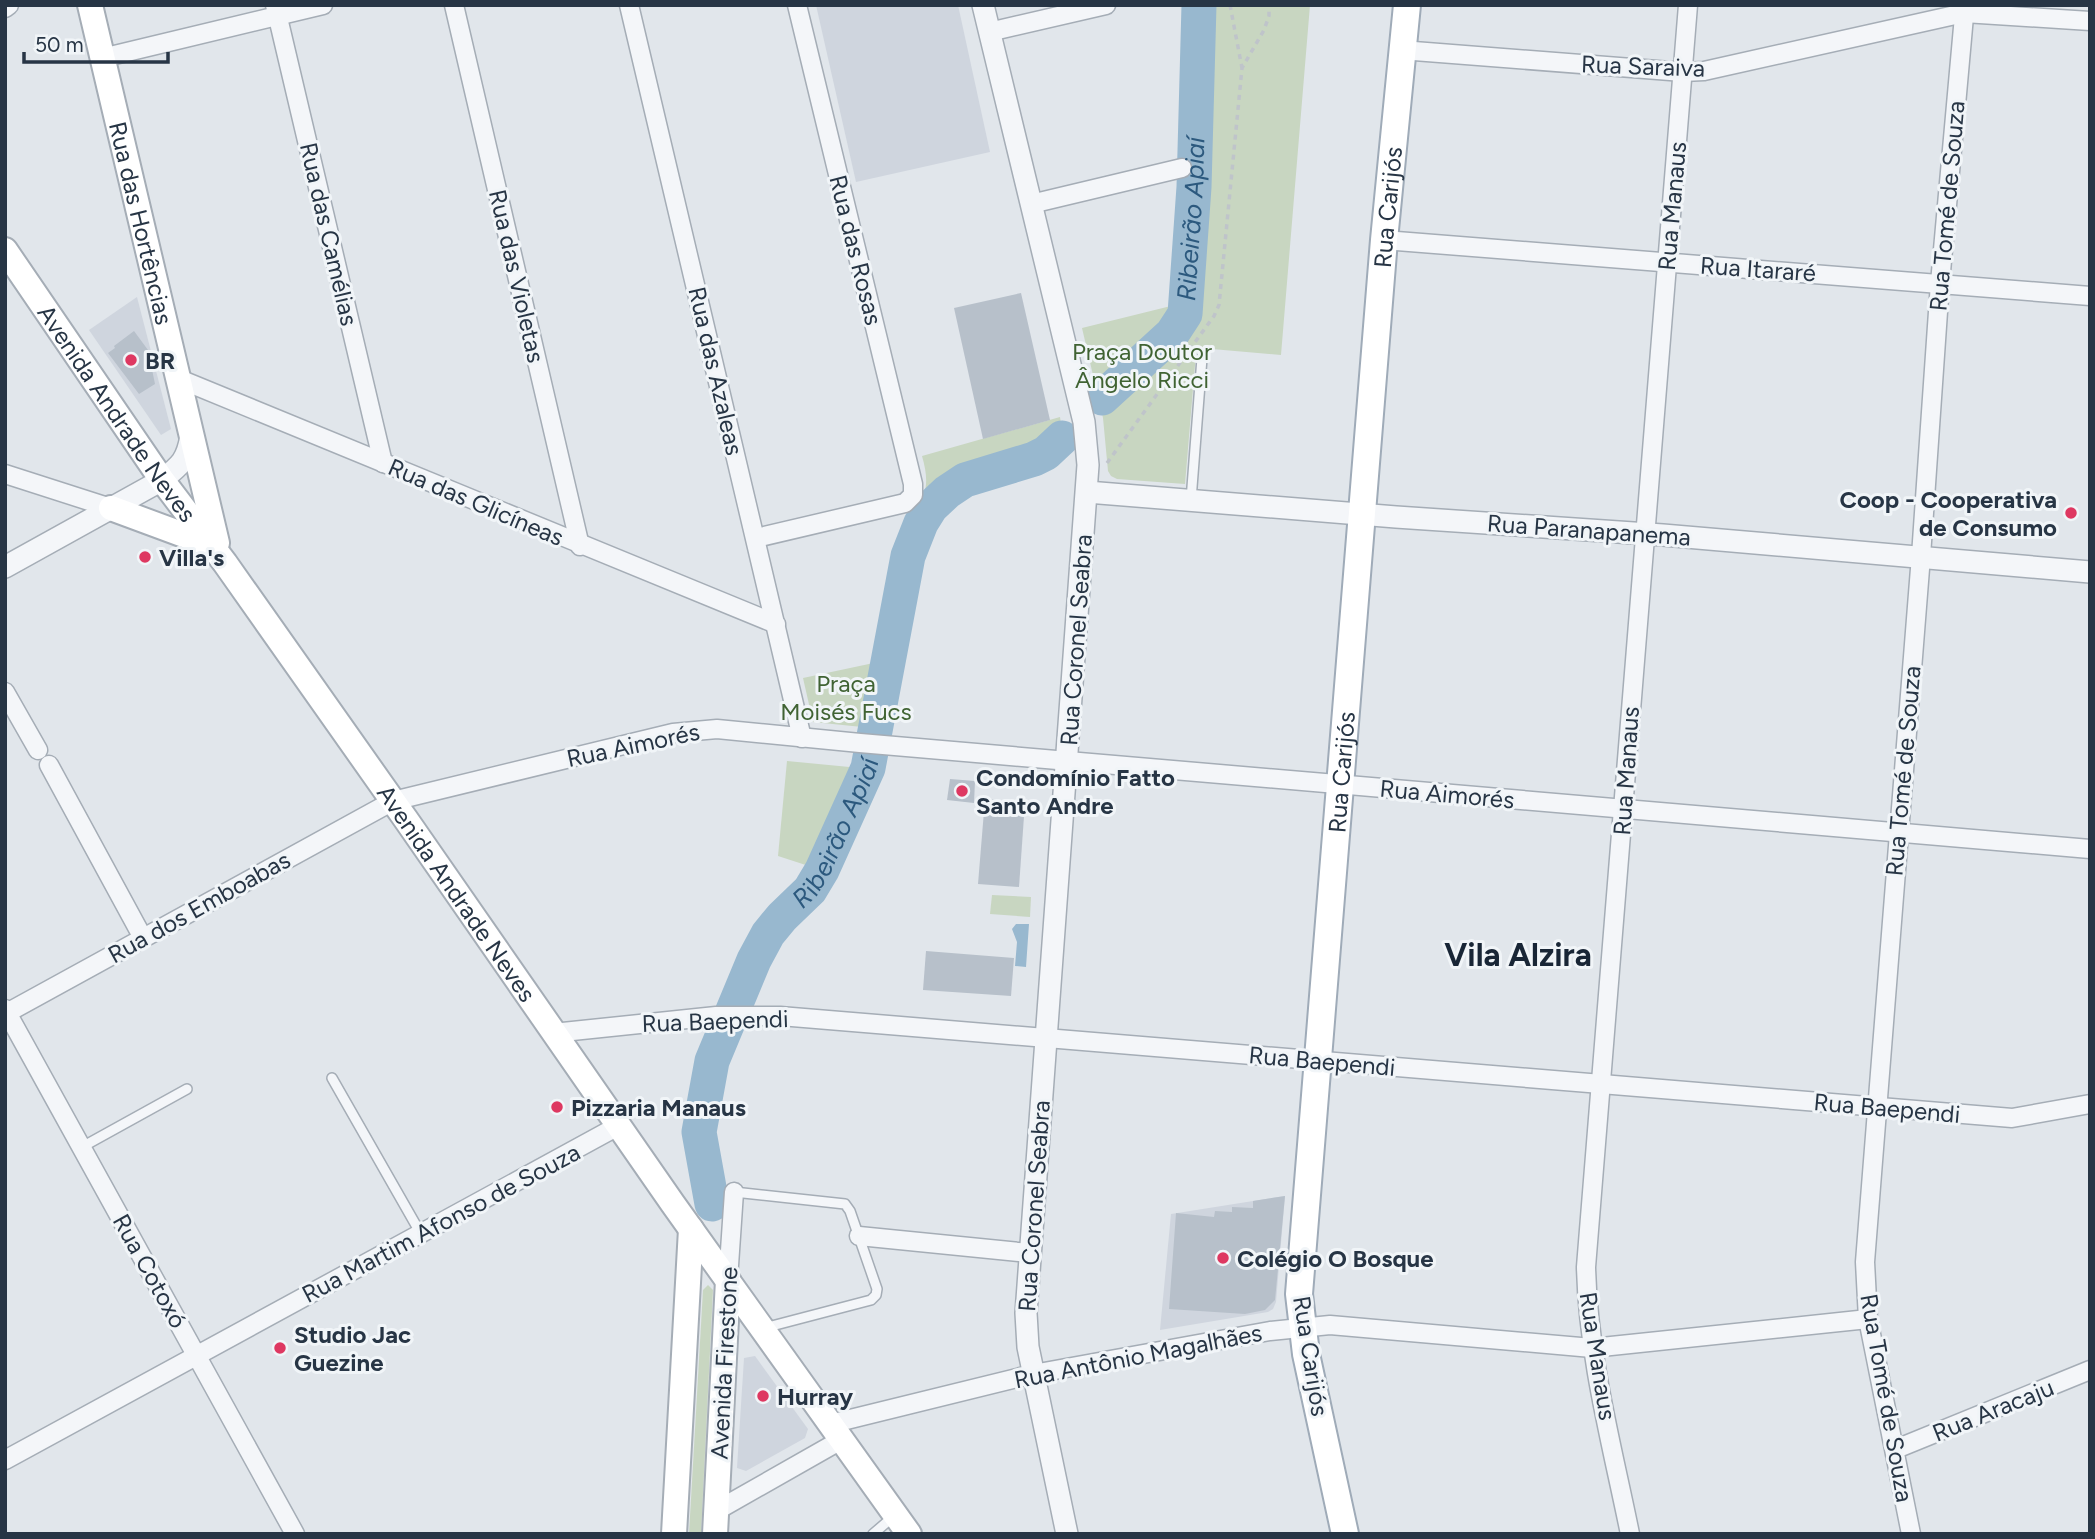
<svg xmlns="http://www.w3.org/2000/svg" width="2095" height="1539" font-family="Figtree,sans-serif">
  <style>
    .built { fill: #cfd5de }
    .green { fill: #c8d6c1 }
    .water { fill: #98b8cf }
    .lines { fill: none; stroke-linecap: round; stroke-linejoin: round }
    .river { stroke: #98b8cf; stroke-width: 35 }
    .building { fill: #b7c0ca }
    .service-casing { stroke: #a5adb6; stroke-width: 12 }
    .minor-casing { stroke: #a5adb6; stroke-width: 21 }
    .tertiary-casing { stroke: #a5adb6; stroke-width: 24 }
    .secondary-casing { stroke: #a5adb6; stroke-width: 28 }
    .primary-casing { stroke: #9fabb8; stroke-width: 30 }
    .path { stroke: #bfc4ca; stroke-width: 3.5; stroke-dasharray: 5 5; stroke-linecap: butt }
    .service { stroke: #f4f6f9; stroke-width: 9 }
    .minor { stroke: #f4f6f9; stroke-width: 18 }
    .tertiary { stroke: #f4f6f9; stroke-width: 21 }
    .secondary { stroke: #fff; stroke-width: 24 }
    .primary { stroke: #fff; stroke-width: 26 }
    .poi-dot { fill: #de3861; stroke: #f1f5f8; stroke-width: 2.5 }
    .labels { text-anchor: middle; dominant-baseline: central; stroke-width: 6; stroke-linejoin: round; paint-order: stroke }
    .street-label { font-size: 24px; fill: #273545; stroke: #f1f5f8 }
    .park-label { font-size: 24px; fill: #406333; stroke: #f1f5f8 }
    .poi-label { font-size: 24px; font-weight: bold; fill: #273545; stroke: #f1f5f8; text-anchor: start }
    .water-label { font-size: 26px; font-style: italic; fill: #2c597e; stroke: #f1f5f8 }
    .district-label { font-size: 32px; font-weight: bold; fill: #192636; stroke: #f1f5f8 }
  </style>
  <rect width="100%" height="100%" fill="#e1e6eb"/>
  <g class="built">
    <path d="M816,5h142l32,147 -134,30z"/>
    <path d="M137,297l34,132 -10,6 -72,-105z"/>
    <path d="M1285,1196l-9,106 -3,7 -5,3 -108,18 11,-116z"/>
    <path d="M755,1356l53,73 -3,9 -59,33 -9,-3 7,-110z"/>
  </g>
  <g class="green">
    <path d="M1209,5h101l-29,350 -69,-6 -16,4 -11,131 -68,-5 -6,-3 -3,-5 -5,-53 -21,-90 101,-25v22l11,-8z"/>
    <path d="M1060,417l5,33 -99,25 -58,45c19,-23 22,-36 14,-64z"/>
    <path d="M883,661l-11,67 -59,-6 -10,-44z"/>
    <path d="M787,761l73,7 -42,101 -40,-13z"/>
    <path d="M992,895l39,2 -1,20 -40,-3z"/>
    <path d="M708,1285l5,5 -12,244h-12l14,-244z"/>
  </g>
  <path class="water" d="M1016,924h13l-3,43 -11,-1 2,-24 -5,-13z"/>
  <g class="lines">
    <g class="river">
      <path id="s1" d="M1102,398l70,-64 13,-20 9,-127 5,-182"/>
      <path id="s2" d="M712,1204l-13,-72 13,-71 42,-101 14,-26 14,-17 28,-27 12,-20 46,-102 40,-212 13,-33 10,-16 16,-15 18,-12 69,-21 12,-6 16,-15"/>
    </g>
  </g>
  <g class="building">
    <path d="M1021,293l29,127 -67,19 -29,-131z"/>
    <path d="M134,331l14,19 7,34 -16,10 -31,-41 7,-5 -1,-2z"/>
    <path d="M950,779l25,2 -1,22 -27,-3z"/>
    <path d="M985,799l40,3 -6,85 -41,-3z"/>
    <path d="M926,951l88,7 -3,38 -88,-6z"/>
    <path d="M1285,1196l-10,104 -10,10 -20,4 -76,-5 7,-96 38,4 1,-6 17,1v-5l21,1v-7z"/>
  </g>
  <g class="lines">
    <g class="service-casing">
      <g id="service">
        <path d="M1191,500l11,-142"/>
        <path d="M332,1078l89,156"/>
        <path d="M82,1147l105,-58"/>
        <path d="M734,1192l111,12 5,7 27,78 -1,6 -5,5 -107,28"/>
        <path d="M873,1534l21,-18"/>
      </g>
    </g>
    <g class="minor-casing">
      <g id="minor">
        <path d="M275,5l108,458"/>
        <path d="M454,5l126,541"/>
        <path d="M629,5l173,733"/>
        <path d="M5,8l4,-3"/>
        <path d="M989,32l117,-27"/>
        <path d="M1401,50l282,22 21,-1 260,-58 126,8"/>
        <path d="M102,58l221,-53"/>
        <path d="M1031,204l151,-36"/>
        <path d="M1384,240l706,56"/>
        <path d="M177,378l599,246"/>
        <path d="M5,474l106,34"/>
        <path d="M756,538l149,-35 8,-8v-11l-116,-479"/>
        <path d="M5,692l33,58"/>
        <path d="M49,765l94,173"/>
        <path d="M5,1009l290,525"/>
        <path d="M5,1014l388,-213 280,-68 44,-4 143,14 1230,106"/>
        <path d="M553,1033l163,-17h64l1232,102 78,-14"/>
        <path d="M859,1236l170,17"/>
        <path d="M728,1280l6,-88"/>
        <path d="M830,1424l203,-50 237,-43 60,-6 262,23 276,-29"/>
        <path d="M1896,1449l194,-79"/>
        <path d="M5,1460l613,-334"/>
        <path d="M716,1511l125,-71"/>
        <path d="M1630,1534c-18,-89 -42,-177 -44,-267l102,-1262"/>
        <path d="M1911,1534l-43,-215 -3,-57 56,-706 19,-273 25,-278"/>
      </g>
    </g>
    <g class="tertiary-casing">
      <g id="tertiary">
        <path d="M983,5l101,417 4,43 -62,848 2,34 39,187"/>
        <path d="M1087,492l309,25 267,18 427,37"/>
        <path d="M5,567l157,-87c19,-15 25,-20 29,-44"/>
      </g>
    </g>
    <g class="secondary-casing">
      <g id="secondary">
        <path id="s3" d="M90,5l127,538"/>
        <path id="s4" d="M5,250l157,230 63,83 182,258 266,383 236,330"/>
        <path d="M111,508l100,37"/>
        <path d="M674,1534l17,-305"/>
        <path d="M715,1534l13,-254"/>
      </g>
    </g>
    <g class="primary-casing">
      <g id="primary">
        <path id="s5" d="M1345,1534l-39,-180 -7,-60 85,-1054 23,-235"/>
      </g>
    </g>
    <g class="path">
      <path d="M1230,5l12,63"/>
      <path d="M1107,463l107,-147 5,-11 23,-237 22,-38 5,-14v-11"/>
    </g>
    <use href="#service" class="service"/>
    <use href="#minor" class="minor"/>
    <use href="#tertiary" class="tertiary"/>
    <use href="#secondary" class="secondary"/>
    <use href="#primary" class="primary"/>
  </g>
  <g class="poi-dot">
    <circle cx="131" cy="360" r="7"/>
    <circle cx="2071" cy="513" r="7"/>
    <circle cx="145" cy="557" r="7"/>
    <circle cx="962" cy="791" r="7"/>
    <circle cx="557" cy="1107" r="7"/>
    <circle cx="1223" cy="1258" r="7"/>
    <circle cx="280" cy="1348" r="7"/>
    <circle cx="763" cy="1396" r="7"/>
  </g>
  <g class="labels">
    <g class="street-label">
      <text transform="translate(1643 66) rotate(2)">Rua Saraiva</text>
      <text stroke="none"><textPath href="#s5" startOffset="1335">Rua Carijós</textPath></text>
      <text transform="translate(1672 206) rotate(-85)">Rua Manaus</text>
      <text transform="translate(1947 206) rotate(-85)">Rua Tomé de Souza</text>
      <text stroke="none"><textPath href="#s3" startOffset="224">Rua das Hortências</textPath></text>
      <text transform="translate(329 234) rotate(77)">Rua das Camélias</text>
      <text transform="translate(856 250) rotate(76)">Rua das Rosas</text>
      <text transform="translate(1758 269) rotate(4)">Rua Itararé</text>
      <text transform="translate(517 276) rotate(77)">Rua das Violetas</text>
      <text transform="translate(716 371) rotate(77)">Rua das Azaleas</text>
      <text stroke="none"><textPath href="#s4" startOffset="198">Avenida Andrade Neves</textPath></text>
      <text transform="translate(476 502) rotate(23)">Rua das Glicíneas</text>
      <text transform="translate(1589 530) rotate(4)">Rua Paranapanema</text>
      <text transform="translate(1076 640) rotate(-86)">Rua Coronel Seabra</text>
      <text transform="translate(633 745) rotate(-12)">Rua Aimorés</text>
      <text stroke="none"><textPath href="#s5" startOffset="768">Rua Carijós</textPath></text>
      <text transform="translate(1626 771) rotate(-86)">Rua Manaus</text>
      <text transform="translate(1903 771) rotate(-85)">Rua Tomé de Souza</text>
      <text transform="translate(1447 794) rotate(5)">Rua Aimorés</text>
      <text stroke="none"><textPath href="#s4" startOffset="786">Avenida Andrade Neves</textPath></text>
      <text transform="translate(199 907) rotate(-29)">Rua dos Emboabas</text>
      <text transform="translate(715 1021) rotate(-2)">Rua Baependi</text>
      <text transform="translate(1322 1061) rotate(5)">Rua Baependi</text>
      <text transform="translate(1887 1108) rotate(5)">Rua Baependi</text>
      <text transform="translate(1034 1206) rotate(-86)">Rua Coronel Seabra</text>
      <text transform="translate(441 1223) rotate(-28)">Rua Martim Afonso de Souza</text>
      <text transform="translate(150 1271) rotate(61)">Rua Cotoxó</text>
      <text transform="translate(1138 1356) rotate(-11)">Rua Antônio Magalhães</text>
      <text transform="translate(1311 1356) rotate(81)">Rua Carijós</text>
      <text transform="translate(1598 1356) rotate(81)">Rua Manaus</text>
      <text transform="translate(724 1363) rotate(-87)">Avenida Firestone</text>
      <text transform="translate(1887 1398) rotate(80)">Rua Tomé de Souza</text>
      <text transform="translate(1993 1410) rotate(-22)">Rua Aracaju</text>
    </g>
    <g class="park-label">
      <text x="1142" y="351">Praça Doutor<tspan x="1142" dy="28">Ângelo Ricci</tspan></text>
      <text x="846" y="683">Praça<tspan x="846" dy="28">Moisés Fucs</tspan></text>
    </g>
    <g class="poi-label">
      <text x="145" y="360">BR</text>
      <text x="2057" y="499" text-anchor="end">Coop - Cooperativa<tspan x="2057" dy="28">de Consumo</tspan></text>
      <text x="159" y="557">Villa's</text>
      <text x="976" y="777">Condomínio Fatto<tspan x="976" dy="28">Santo Andre</tspan></text>
      <text x="571" y="1107">Pizzaria Manaus</text>
      <text x="1237" y="1258">Colégio O Bosque</text>
      <text x="294" y="1334">Studio Jac<tspan x="294" dy="28">Guezine</tspan></text>
      <text x="777" y="1396">Hurray</text>
    </g>
    <g class="water-label">
      <text stroke="none"><textPath href="#s1" startOffset="214">Ribeirão Apiaí</textPath></text>
      <text stroke="none"><textPath href="#s2" startOffset="408">Ribeirão Apiaí</textPath></text>
    </g>
    <g class="district-label">
      <text x="1518" y="955">Vila Alzira</text>
    </g>
  </g>
  <rect width="2095" height="1539" fill="none" stroke="#273545" stroke-width="14"/>
  <path d="M24 52v10h144v-10" fill="none" stroke="#273545" stroke-width="3.5"/>
  <text x="35" y="52" font-size="21" fill="#273545" stroke="#f1f5f8" stroke-width="5" paint-order="stroke">50 m</text>
</svg>
